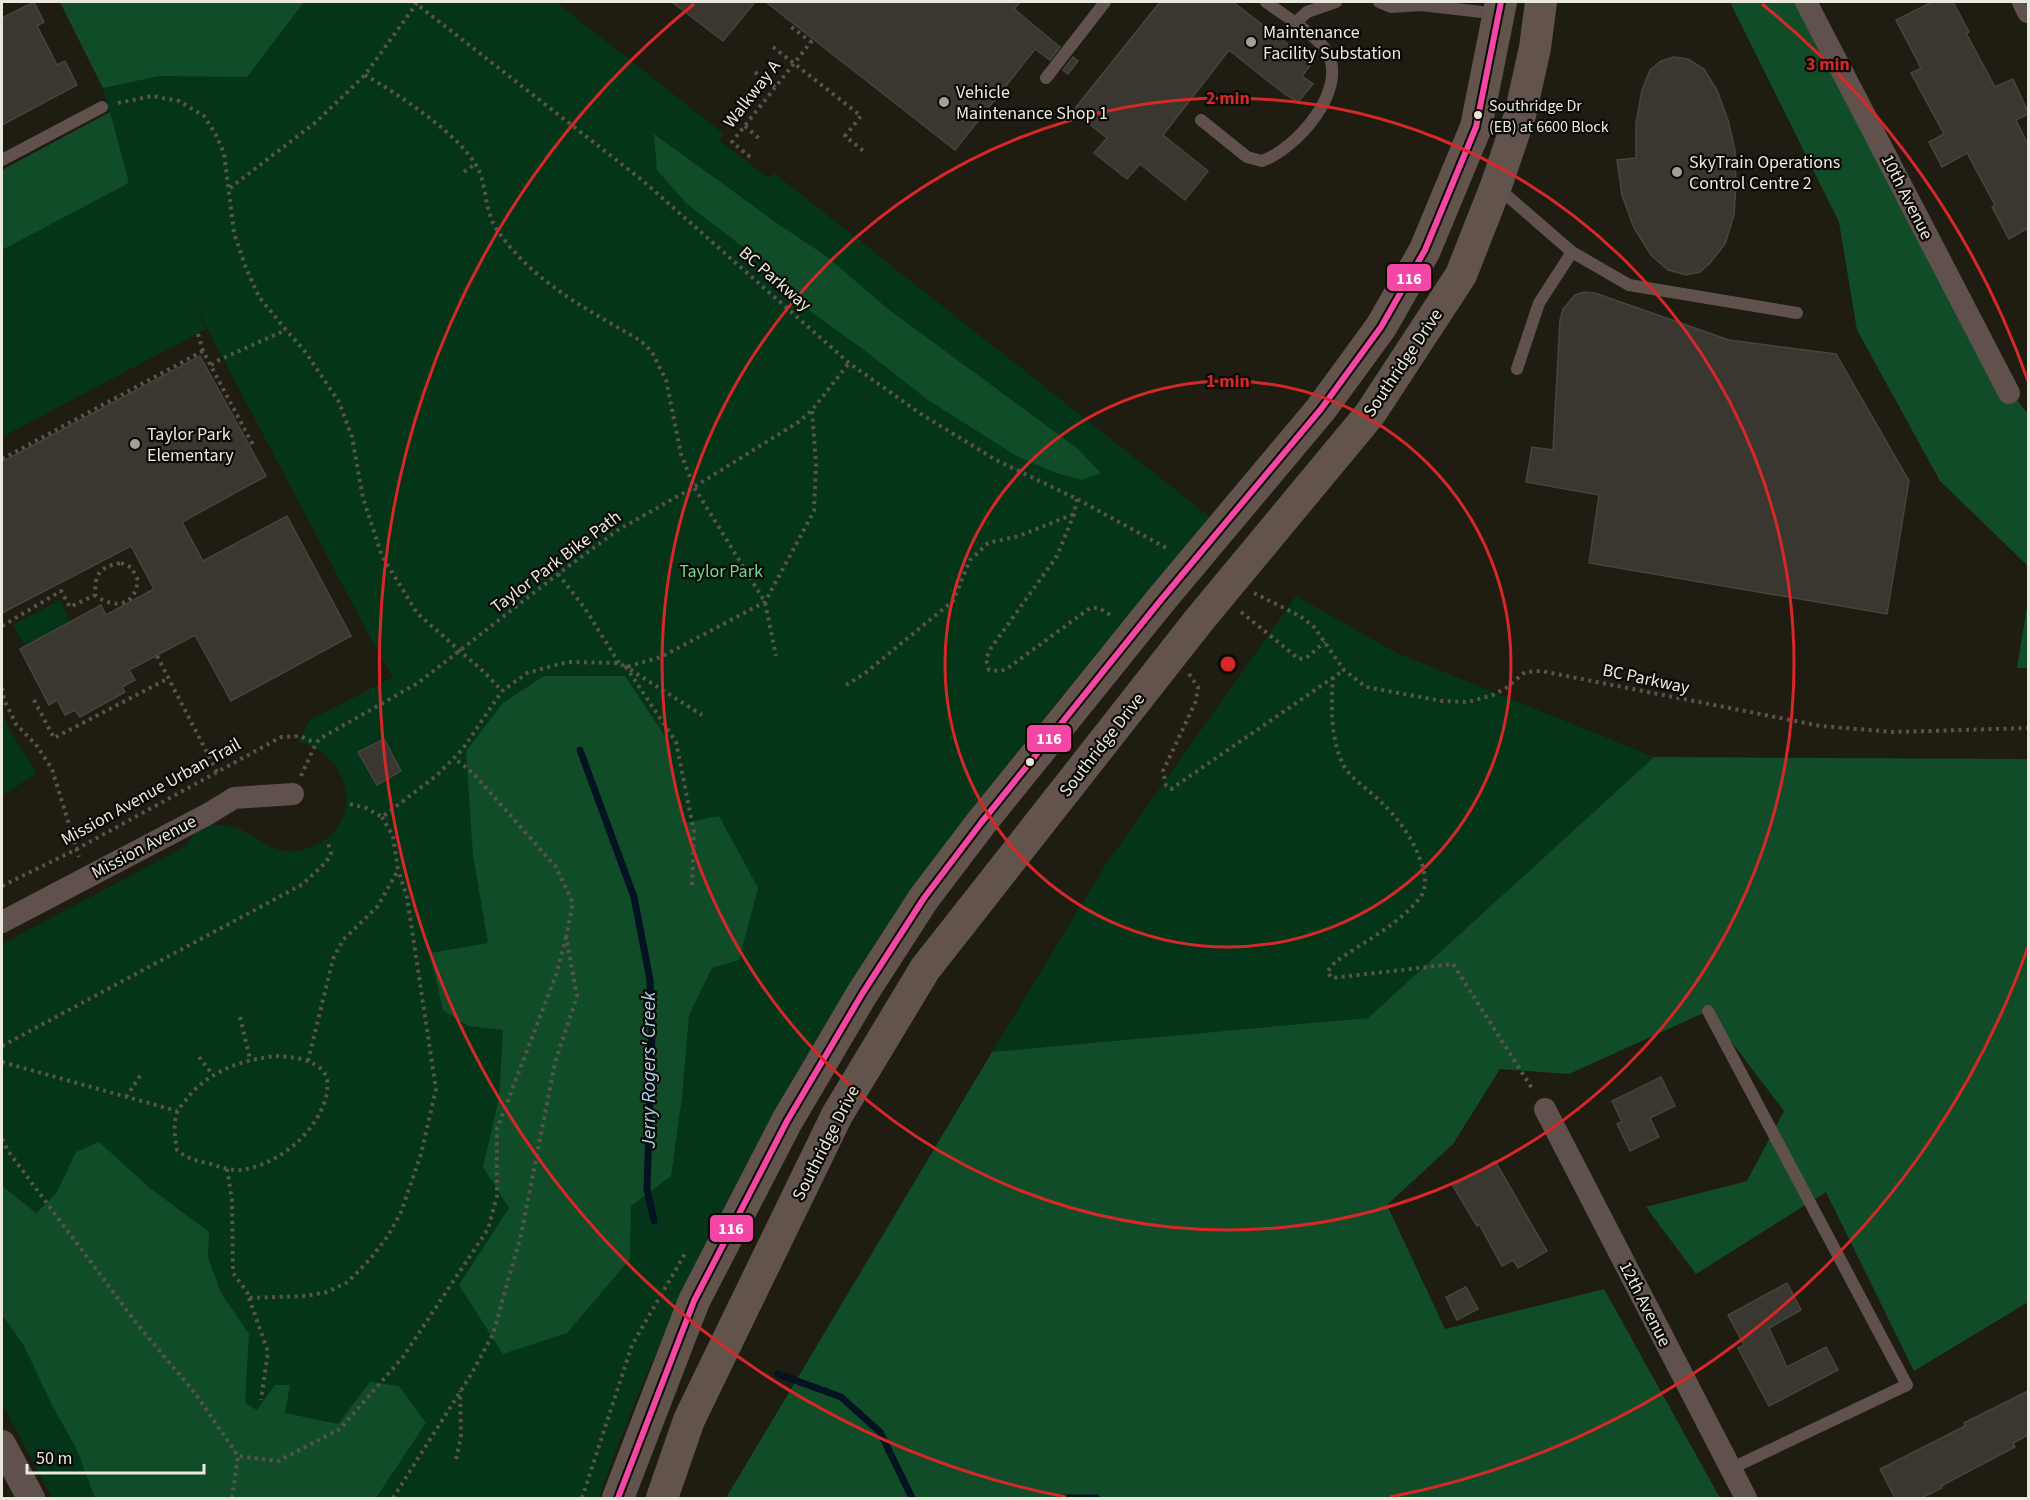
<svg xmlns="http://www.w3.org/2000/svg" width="2030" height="1500" font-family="'Source Sans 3',sans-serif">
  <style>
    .green { fill: #043519 }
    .forest { fill: #114c29 }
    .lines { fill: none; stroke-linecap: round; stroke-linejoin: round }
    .stream { stroke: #031321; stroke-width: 7 }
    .building { fill: #39372f; stroke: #47443b; stroke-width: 1.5 }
    .path { stroke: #5b524c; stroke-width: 4; stroke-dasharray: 3 4.5; stroke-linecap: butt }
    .service { stroke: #60514c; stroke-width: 12 }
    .minor { stroke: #60514c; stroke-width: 22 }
    .tertiary { stroke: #60514c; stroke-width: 28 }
    .secondary { stroke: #63534d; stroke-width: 32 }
    .bus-1-casing { stroke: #0c0a04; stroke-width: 10 }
    .bus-1 { stroke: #f346a5; stroke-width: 6 }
    .ring { fill: none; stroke: #d62828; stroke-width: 3 }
    .poi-dot { fill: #a3a195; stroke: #0c0a04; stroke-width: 2 }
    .bus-dot { fill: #eae8dc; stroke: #0c0a04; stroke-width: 2 }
    .labels { text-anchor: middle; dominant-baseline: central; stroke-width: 4.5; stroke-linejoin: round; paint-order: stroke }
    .bus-label { font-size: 16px; fill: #eae8dc; stroke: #0c0a04; text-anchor: start }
    .poi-label { font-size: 18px; fill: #eae8dc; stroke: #0c0a04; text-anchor: start }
    .street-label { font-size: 18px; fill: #eae8dc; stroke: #0c0a04 }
    .park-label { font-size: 18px; fill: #6ddb93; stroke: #0c0a04 }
    .water-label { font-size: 20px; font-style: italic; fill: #b0d2f2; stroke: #0c0a04 }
    .centre { fill: #d62828; stroke: #0c0a04; stroke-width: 3 }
    .ring-label { font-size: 18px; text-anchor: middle; font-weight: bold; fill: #d62828; stroke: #0c0a04; stroke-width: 4.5; stroke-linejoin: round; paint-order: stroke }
    .line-badge { stroke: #0c0a04; stroke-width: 2 }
    .badge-label { font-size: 16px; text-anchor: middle; font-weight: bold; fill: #fff }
  </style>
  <rect width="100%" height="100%" fill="#1f1c12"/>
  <g class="green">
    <path d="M60,2h496l168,132 -5,6 49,38 6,-5 437,345c-80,96 -162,190 -237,289 -113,147 -208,307 -286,475 -33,71 -64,143 -89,216h-547l-50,-95v-459l186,-99c2,-4 4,-9 7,-12 11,-13 40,-8 52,0 13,7 23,16 38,18 9,1 18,-1 27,-4 54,-22 40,-93 -14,-105l12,-22 83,-43 -22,-38 -181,-343 16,33 -204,108v-187l127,-67 -26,-95z"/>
    <path d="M1296,596l101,57 257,104 -286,261 -376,34 114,-188z"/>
    <path d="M60,600l10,21 -45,25 -12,-21z"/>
    <path d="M2,709l7,20 28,44 -35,23z"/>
  </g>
  <g class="forest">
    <path d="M60,2h244l-57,75 -88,-1 -56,12z"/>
    <path d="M1730,2h71l179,351 48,61v152l-88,-85 -83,-151 -18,-108z"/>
    <path d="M110,112l19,71 -127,67v-80z"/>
    <path d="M654,134l124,90 48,32 62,53 190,140 23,24 -19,7 -26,-7 -41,-18 -87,-55 -64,-50 -53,-38 -43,-46 -81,-62 -30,-34z"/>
    <path d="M2028,601v67h-11z"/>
    <path d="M544,676h81l43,65 16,82 35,-7 39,72 -19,72 -27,8 -23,47 -7,82 -11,79 -40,30 -1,53 -63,74 -64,21 -44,-69 50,-77 -26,-41 16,-69 4,-68 -35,-4 -25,-16 -13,-57 58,-10 -15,-88 -7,-104 37,-48z"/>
    <path d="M1654,757l374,2v543l-114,69 -88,-179 -130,82 -50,-67 101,-26 37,-70 -76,-100 -139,63 -69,-5 -47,75 -66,61 58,124 159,-40 116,209h-994l266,-446 376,-34z"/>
    <path d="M99,1142l52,47 58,43 -1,26 13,35 28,41 -4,69 12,7 18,-25h15l-5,28 53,11 32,-42 29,4 27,37 -50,75h-281l-19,-50 -24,-43 -29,-61 -21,-29v-129l34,27 20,-19 20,-42z"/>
  </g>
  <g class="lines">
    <g class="stream">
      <path d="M580,750l54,147 16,83 2,51 -5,158 7,32"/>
      <path d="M778,1374l63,23 39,35 32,66"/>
      <path d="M1060,1498h36"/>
    </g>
  </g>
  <g class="building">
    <path d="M34,2l10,20 -7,4 20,39 8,-4 12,24 -75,40v-107z"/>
    <path d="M672,2h83l-32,39z"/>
    <path d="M766,2h254l-6,7 46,38 -10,13 -15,-11 -80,101z"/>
    <path d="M1160,2h73l79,61 -10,13 11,8 -15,18 -12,-7 -57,-45 -66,85 45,36 -23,29 -45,-36 -13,15 -33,-26 13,-15 -34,-27z"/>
    <path d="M1932,2h21l16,30 -3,1 29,54 18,-8 15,33v2l-12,6 12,25v83l-19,11 -17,-32 3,-2 -28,-52 -25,14 -13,-25 15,-8 -33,-61 10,-5 -25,-48z"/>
    <path d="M1073,57l5,4 -10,13 -5,-4z"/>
    <path d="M1674,57l14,2 16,10 13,21 11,30 7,30 1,35 -2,30 -9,29 -15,19 -10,9 -14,3 -18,-5 -17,-15 -17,-27 -12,-33 -5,-35 19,-2v-35l6,-33 8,-20 11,-9z"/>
    <path d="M1584,292l11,1 134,47 107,14 73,127 -22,133 -298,-51 10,-68 -73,-13 6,-35 21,3 7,-130 3,-11 12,-14z"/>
    <path d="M200,356l66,120 -84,46 21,39 84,-45 64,120 -120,65 -36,-66 -66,35 6,10 -13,7 3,5 -45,25 -5,-7 -10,5 -8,-15 -8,5 -29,-56 81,-44 5,10 48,-26 -23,-43 -129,67v-151z"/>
    <path d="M384,739l17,32 -24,14 -19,-33z"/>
    <path d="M1661,1077l14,29 -25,12 9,19 -29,14 -13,-27 5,-2 -10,-21z"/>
    <path d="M1495,1161l52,90 -29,17 -5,-8 -11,6 -23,-42 -2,2 -24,-40z"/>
    <path d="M1787,1283l14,27 -32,18 18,39 39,-20 12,23 -69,36 -31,-58 6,-3 -16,-30z"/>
    <path d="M1466,1287l12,22 -21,11 -11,-23z"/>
    <path d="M2028,1391v44l-15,8 2,4 -74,39 1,2 -21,10h-26l-15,-29 85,-43 -1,-3z"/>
  </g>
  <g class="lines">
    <g class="path">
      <path d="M414,2l228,178 207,183 72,51 75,46 81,39 93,51"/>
      <path d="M773,47l88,69 -16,20 21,17"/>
      <path d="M755,72l20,15"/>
      <path d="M365,75c33,19 99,62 114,96 6,13 6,29 11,44 2,8 8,17 13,23 35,47 89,74 138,103l11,11 14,28 15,74 13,33 71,115 11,54"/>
      <path d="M118,103l34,-7 27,5 25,15 11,17 9,20 10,80 12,35 13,29 27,33 18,20 35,52 13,35 11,61 19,58 35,57 68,60 17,18"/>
      <path d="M745,126l17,15"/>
      <path d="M750,157l-18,-15 79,-100 -21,-16"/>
      <path d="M464,172l11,-8"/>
      <path d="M230,188l86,-66 49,-47 52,-72"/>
      <path d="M198,334l5,17 50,94"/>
      <path d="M211,365l8,-5 67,-30"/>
      <path d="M2,459l201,-108"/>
      <path d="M1077,499l-3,15 -17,42 -66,92 -5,11 3,11 12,1 7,-3 82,-60h9l13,8"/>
      <path d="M121,563l10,4 7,13c-3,26 -23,30 -43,15 0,-21 4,-28 26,-32z"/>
      <path d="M558,574l26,33 35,56"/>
      <path d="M1254,593l46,23 14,11 30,43 22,17 76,14 26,1 25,-7 13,-7 19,-16 16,-1 280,55 73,6 134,-4"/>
      <path d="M1241,612l58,47 7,-1 19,-16"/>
      <path d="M2,626l59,-35 9,16 25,-12"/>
      <path d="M157,656l60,116"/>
      <path d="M1189,674l9,13 -2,14 -33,70 3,14 5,4 173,-119"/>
      <path d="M1333,677c-2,29 -3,62 11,89 5,10 18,19 26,26 24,21 42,42 52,73 4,11 5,24 -3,34 -21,26 -57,44 -84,63l-8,10 5,6 121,-14 80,126"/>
      <path d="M846,685l18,-11 89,-73 17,-41 18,-17 31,-7 55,-22"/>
      <path d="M2,688l2,12 12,24 21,22 15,23 27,88"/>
      <path d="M34,700l20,38 115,-60"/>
      <path d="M301,776l15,-33 5,-5 97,-55 140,-109 60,-44 76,-43 106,-66 12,-11 37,-47"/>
      <path d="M350,804l16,4 16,9 54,-41 26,-26 40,-59 25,-18 40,-11 52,1 7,4 35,-10 104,-55 49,-91 2,-48 -4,-52"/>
      <path d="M692,885l2,-53 -18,-90 -50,-75 76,48"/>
      <path d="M2,886l73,-36 206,-113 19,-1 16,7"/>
      <path d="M240,1017l10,42"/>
      <path d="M2,1046l301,-162 23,-22 5,-8 -3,-12"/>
      <path d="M276,1056c15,1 32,2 44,12 8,6 8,16 7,25 -8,37 -44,68 -80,76 -12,3 -24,-1 -36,-5 -13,-3 -24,-5 -34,-14 -2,-12 -4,-25 0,-37 2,-6 8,-11 11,-16 23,-27 54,-37 88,-41z"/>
      <path d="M199,1057l14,18"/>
      <path d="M308,1061l25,-102 10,-19 35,-34 20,-36 -5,-34 -11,-19"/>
      <path d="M2,1062l175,49"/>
      <path d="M126,1097l16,-24"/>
      <path d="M2,1139l6,12 129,173 58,69 43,63 40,5 62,-32 63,-72 85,-128 9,-33v-67l59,-154 10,-38"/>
      <path d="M227,1169l5,31 1,73 14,19 2,6 57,-2 21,-4 21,-10 23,-24 17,-22 13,-24 20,-58 15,-65 -29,-192 -9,-27"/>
      <path d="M249,1298l19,54 -7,48"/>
      <path d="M456,1459l5,-22 -1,-46"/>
      <path d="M232,1498l6,-42"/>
      <path d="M393,1498l79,-125 21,-39 28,-99 34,-172 22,-67 -11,-59 7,-34 -17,-36 -83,-94 -19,-15"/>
      <path d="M582,1498l50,-153 54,-93"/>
    </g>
    <g class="service">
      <path d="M1379,2l12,5 30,-2 78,9"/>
      <path d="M1295,23l12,-11 29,-10"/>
      <path d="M1046,78l59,-76"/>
      <path d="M1201,120l46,37 15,4c34,-12 87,-71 65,-109 -10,-17 -45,-38 -61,-50"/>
      <path d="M2,160l100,-53"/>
      <path d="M1497,187l75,65 57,33 168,28"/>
      <path d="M1517,369l22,-66 33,-51"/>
      <path d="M1708,1011l199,374 -177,84"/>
    </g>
    <g class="minor">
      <path d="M1806,2l203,391"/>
      <path d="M2023,2l5,10"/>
      <path d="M2,922l206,-108 26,-16 59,-4"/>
      <path d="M1545,1109l201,389"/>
    </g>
    <path class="tertiary" d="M2,1444l29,54"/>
    <g class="secondary">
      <path d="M618,1498l76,-197 93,-180 75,-127 62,-96 57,-75 179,-222 161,-192 60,-82 44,-77 51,-123 25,-125"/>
      <path d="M662,1498l27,-78 148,-305 88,-146 275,-350 170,-205 91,-139 35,-89 24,-71 15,-67 6,-46"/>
    </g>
    <g class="bus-1-casing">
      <path id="bus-1" d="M618,1498l76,-197 93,-180 75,-127 62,-96 57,-75 179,-222 161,-192 60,-82 44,-77 51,-123 25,-125"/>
    </g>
    <use href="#bus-1" class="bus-1"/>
  </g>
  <g class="ring">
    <circle cx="1228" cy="664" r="283"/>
    <circle cx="1228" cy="664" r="566"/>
    <path d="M2028 947A849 849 0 0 1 1390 1497M1066 1497A849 849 0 0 1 694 4M1762 4A849 849 0 0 1 2028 381"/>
  </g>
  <g class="poi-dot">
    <circle cx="1251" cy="42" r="6"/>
    <circle cx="944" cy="102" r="6"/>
    <circle cx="1677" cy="172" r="6"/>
    <circle cx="135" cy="444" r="6"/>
  </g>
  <g class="bus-dot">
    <circle cx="1478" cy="115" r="5"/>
    <circle cx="1030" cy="762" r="5"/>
  </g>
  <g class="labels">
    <g class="bus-label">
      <text x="1489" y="106">Southridge Dr<tspan x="1489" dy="21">(EB) at 6600 Block</tspan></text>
    </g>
    <g class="poi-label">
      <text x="1263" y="32">Maintenance<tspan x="1263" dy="21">Facility Substation</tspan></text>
      <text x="956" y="92">Vehicle<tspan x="956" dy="21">Maintenance Shop 1</tspan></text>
      <text x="1689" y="162">SkyTrain Operations<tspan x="1689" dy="21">Control Centre 2</tspan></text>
      <text x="147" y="434">Taylor Park<tspan x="147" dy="21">Elementary</tspan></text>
    </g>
    <g class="street-label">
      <text transform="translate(752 94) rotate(-52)">Walkway A</text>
      <text transform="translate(1907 197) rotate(63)">10th Avenue</text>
      <text transform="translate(775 279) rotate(41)">BC Parkway</text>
      <text transform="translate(1403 363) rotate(-56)">Southridge Drive</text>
      <text transform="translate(556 562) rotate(-37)">Taylor Park Bike Path</text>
      <text transform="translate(1646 679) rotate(12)">BC Parkway</text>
      <text transform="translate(1102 745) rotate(-52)">Southridge Drive</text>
      <text transform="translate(151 792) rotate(-29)">Mission Avenue Urban Trail</text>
      <text transform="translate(144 847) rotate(-28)">Mission Avenue</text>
      <text transform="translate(826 1143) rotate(-63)">Southridge Drive</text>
      <text transform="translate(1645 1304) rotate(63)">12th Avenue</text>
    </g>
    <g class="park-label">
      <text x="721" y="571">Taylor Park</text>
    </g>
    <g class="water-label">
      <text transform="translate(649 1070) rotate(-90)">Jerry Rogers' Creek</text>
    </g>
  </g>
  <circle cx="1228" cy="664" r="9" class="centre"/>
  <g class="ring-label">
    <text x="1828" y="70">3 min</text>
    <text x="1228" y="104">2 min</text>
    <text x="1228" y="387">1 min</text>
  </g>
  <g class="line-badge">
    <rect x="1386" y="263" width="46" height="29" rx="6" fill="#f346a5"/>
    <rect x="1026" y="724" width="46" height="29" rx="6" fill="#f346a5"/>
    <rect x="709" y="1214" width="45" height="29" rx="6" fill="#f346a5"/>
  </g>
  <g class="badge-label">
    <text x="1409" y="284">116</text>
    <text x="1049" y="744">116</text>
    <text x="731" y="1234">116</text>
  </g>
  <rect width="2030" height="1500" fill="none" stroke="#eae8dc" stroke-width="6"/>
  <path d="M27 1464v9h177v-9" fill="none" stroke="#eae8dc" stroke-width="3"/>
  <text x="36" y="1464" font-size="18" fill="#eae8dc" stroke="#0c0a04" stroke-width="4.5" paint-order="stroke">50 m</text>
</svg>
